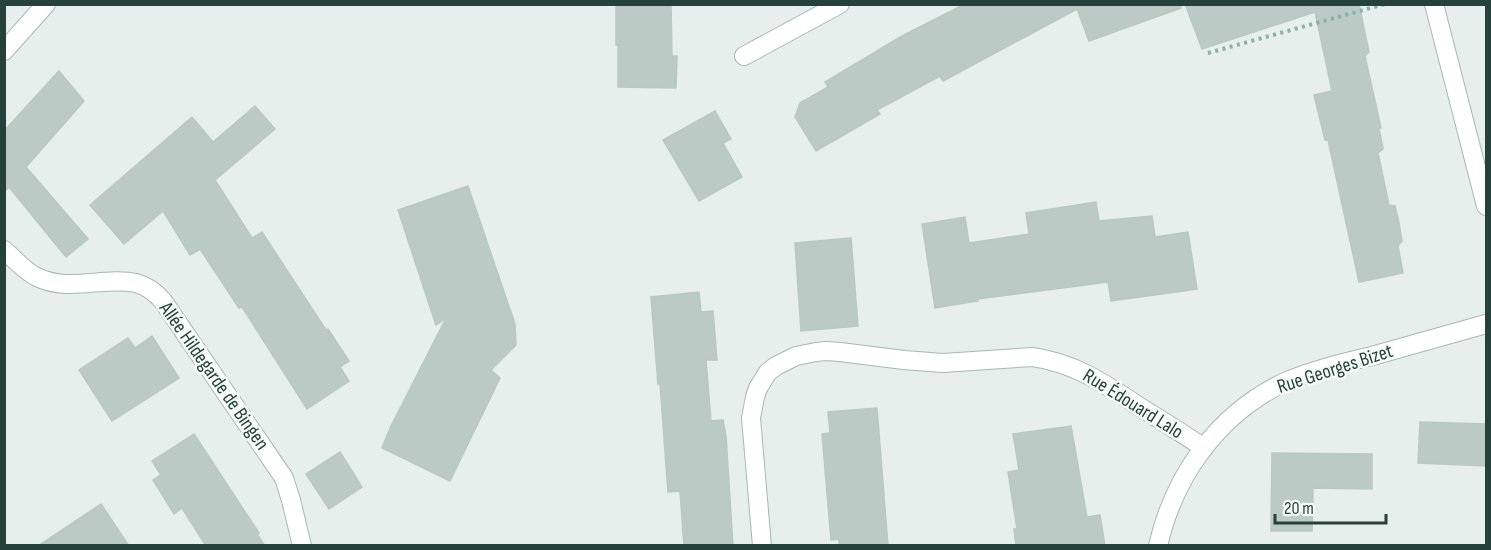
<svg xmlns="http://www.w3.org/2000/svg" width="1491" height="550" font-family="'Sofia Sans Condensed',sans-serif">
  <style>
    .building { fill: #bbcac4; stroke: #b8c9c2; stroke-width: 1.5 }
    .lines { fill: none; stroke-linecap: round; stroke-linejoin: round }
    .minor-casing { stroke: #a8b8b2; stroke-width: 20 }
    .secondary-casing { stroke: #a4bbb3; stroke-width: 20 }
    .path { stroke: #86b3a5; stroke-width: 4; stroke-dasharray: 3 4.5; stroke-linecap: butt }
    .minor { stroke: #fff; stroke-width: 18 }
    .secondary { stroke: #fff; stroke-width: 18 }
    .labels { text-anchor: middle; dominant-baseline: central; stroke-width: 5; stroke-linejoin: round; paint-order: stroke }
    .street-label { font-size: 20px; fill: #24423a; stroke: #f7fbf9 }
  </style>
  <rect width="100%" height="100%" fill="#e6efeb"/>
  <g class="building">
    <path d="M616,4l55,1 1,51h5l-1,32 -58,-1v-42h-2z"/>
    <path d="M965,4h215l1,4 -92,33 -12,-32 -134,72 -3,-5 -63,34 3,4 -64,37 -21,-34 5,-14 28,-16 -3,-5 77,-46z"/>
    <path d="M1185,4h174l10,48 -4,4 16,72h-2l4,21 -5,4 11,52 6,1 4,17 3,18 -4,5 5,27 -44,9 -31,-142h-3l-11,-45 18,-4 -17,-79 -113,37z"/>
    <path d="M59,71l25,30 -58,66 62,72 -22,18 -57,-70 -5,5v-61z"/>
    <path d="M255,106l20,23 -60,51 37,58 10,-6 64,98 2,-1 21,32 -9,6 9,14 -42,28 -65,-102 -3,1 -39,-59 -10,6 -27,-44 -39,33 -34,-39 102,-88 21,25z"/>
    <path d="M715,111l16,28 -8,4 19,34 -43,24 -36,-61z"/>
    <path d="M468,186l47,138 1,21 -25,25 9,8 -50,103 -68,-33 9,-22 55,-108 -10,7 -38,-115z"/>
    <path d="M1096,202l3,19 53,-5 3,21 33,-5 9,57 -86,12 -3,-19 -131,17 1,2 -43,7 -13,-84 43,-7 4,26 60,-9 -3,-21z"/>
    <path d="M851,238l7,88 -57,5 -6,-88z"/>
    <path d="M699,292l2,20 12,-1 4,49h-11l5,61 12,-1 3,16 7,110h-49l-4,-55 -12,1 -8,-108h-2l-7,-87z"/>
    <path d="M152,336l27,42 -67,43 -33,-51 49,-32 7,10z"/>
    <path d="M877,408l11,138h-49v-7l-8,1 -9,-106 8,-1 -2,-21z"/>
    <path d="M1420,422l66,2v42l-68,-3z"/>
    <path d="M1071,426l16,91 13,-2 5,31h-89l-2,-17h3l-9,-57 11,-2 -6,-36z"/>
    <path d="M194,434l65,99 -2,1 8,12h-59l-24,-38 -8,6 -21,-34 8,-5 -9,-14z"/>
    <path d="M340,452l22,35 -33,22 -23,-35z"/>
    <path d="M1272,453l100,1v35l-59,-1 -1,43h-41z"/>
    <path d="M101,504l28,42h-91z"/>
  </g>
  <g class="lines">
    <g class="minor-casing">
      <g id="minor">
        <path d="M1434,4l52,202"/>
        <path d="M744,56l96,-52"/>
        <path d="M4,250c11,9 21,22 33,27 32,16 67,-1 99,6 11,3 20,10 27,18l121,177 7,22 11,46"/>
        <path d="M762,546l-11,-128 4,-21 3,-9 10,-16 8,-6 20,-10 20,-4 10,-1 14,1 64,8 39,3 89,-6c40,5 72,26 105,48 22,14 45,28 67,43"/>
        <path d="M1158,546c16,-71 61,-133 127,-164 27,-12 58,-19 87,-26 38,-11 76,-21 114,-32"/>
      </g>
    </g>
    <g class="secondary-casing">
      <path id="secondary" d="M4,51l42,-47"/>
    </g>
    <path class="path" d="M1208,53l177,-49"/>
    <use href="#minor" class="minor"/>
    <use href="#secondary" class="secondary"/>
  </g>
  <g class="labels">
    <g class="street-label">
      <text transform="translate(1335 369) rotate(-18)">Rue Georges Bizet</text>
      <text transform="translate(214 376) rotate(55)">Allée Hildegarde de Bingen</text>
      <text transform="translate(1133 404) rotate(32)">Rue Édouard Lalo</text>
    </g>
  </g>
  <rect width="1491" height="550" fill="none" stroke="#24423a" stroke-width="12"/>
  <path d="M1275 514v9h111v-9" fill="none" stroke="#24423a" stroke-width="3"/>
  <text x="1284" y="514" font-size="18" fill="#24423a" stroke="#f7fbf9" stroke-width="4.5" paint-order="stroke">20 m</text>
</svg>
